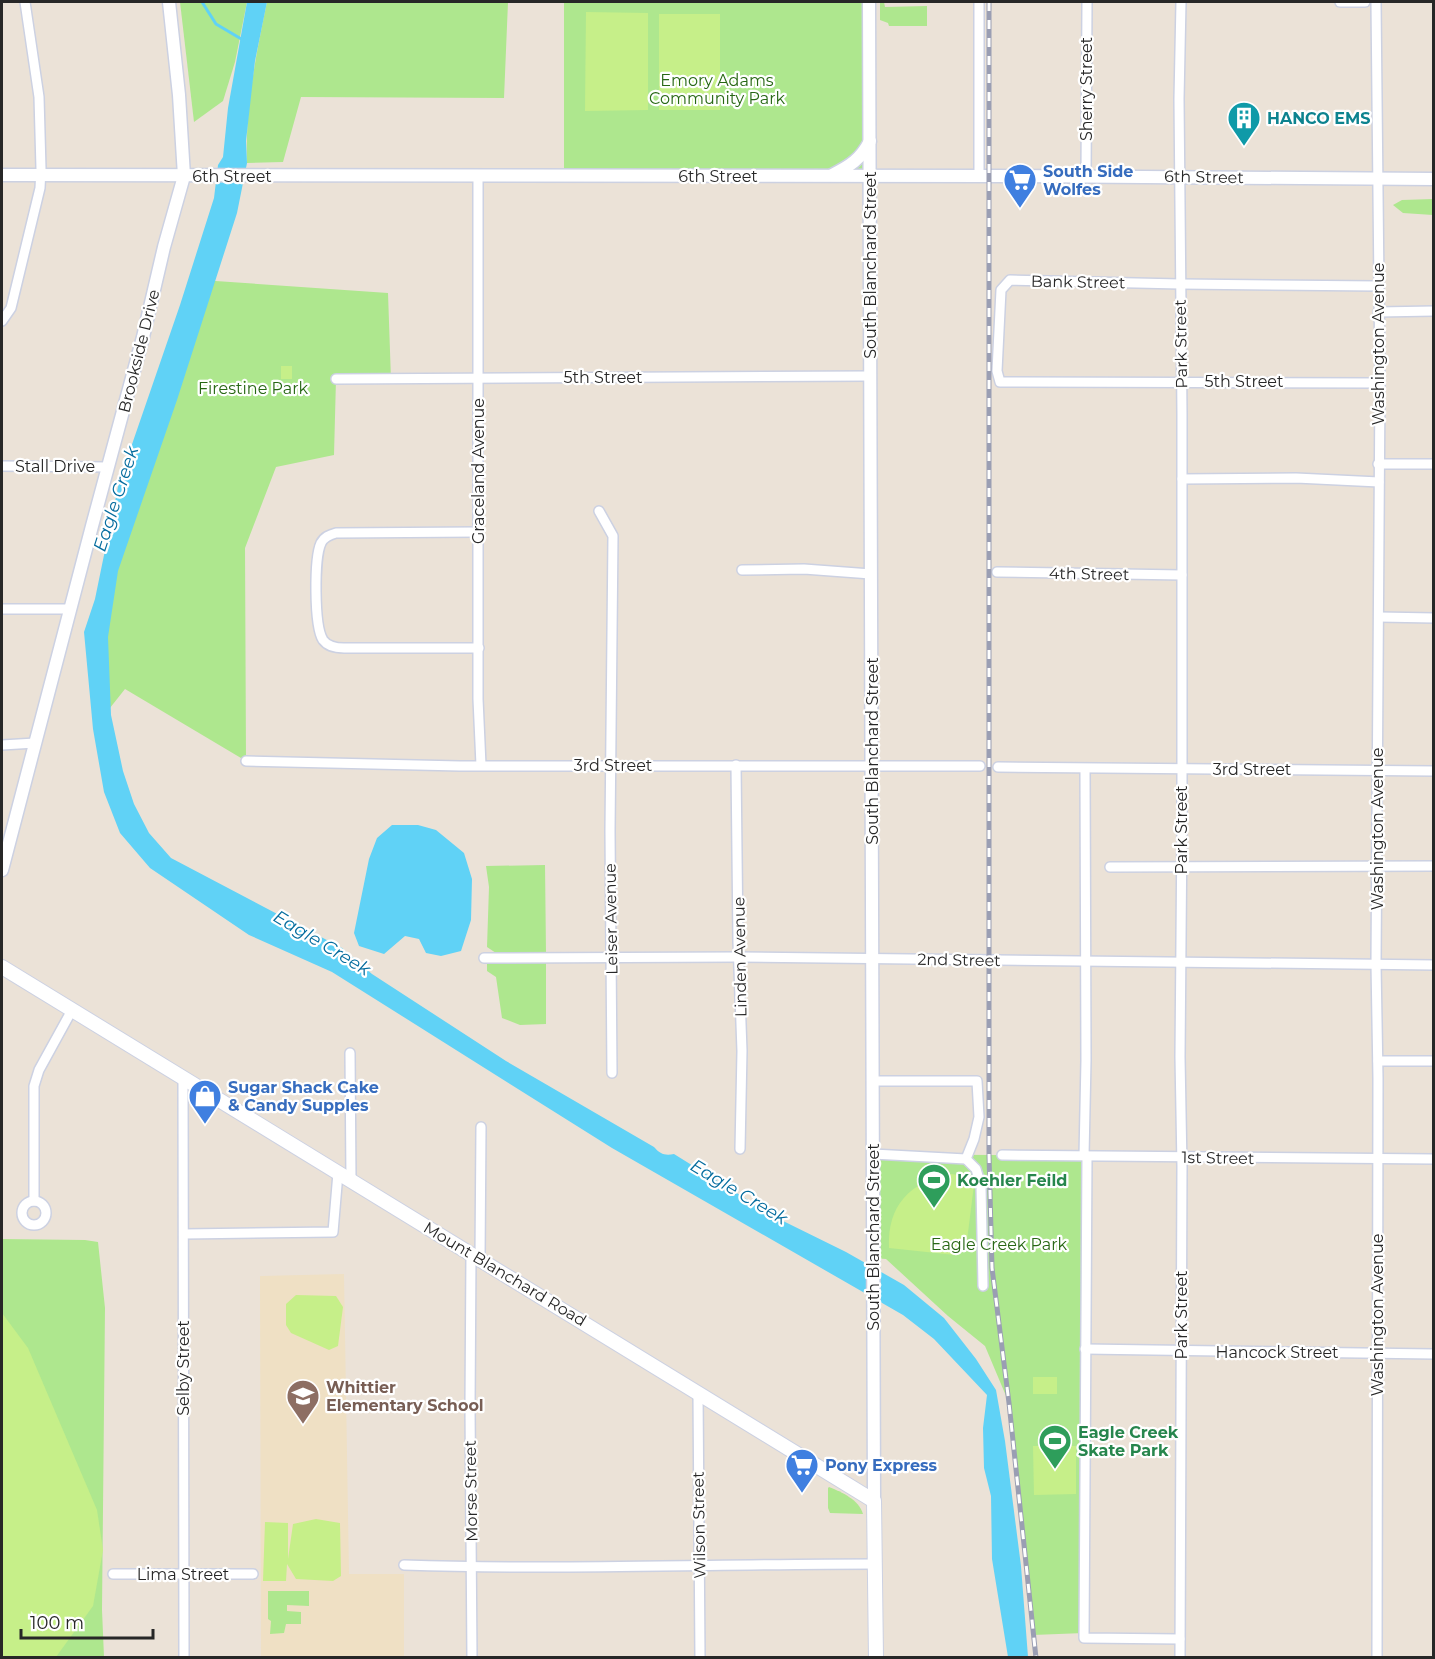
<svg xmlns="http://www.w3.org/2000/svg" width="1435" height="1659" font-family="Montserrat,sans-serif">
  <style>
    .education { fill: #efe0c4 }
    .green { fill: #aee78e }
    .pitch { fill: #c6ef89 }
    .water { fill: #60d2f6 }
    .lines { fill: none; stroke-linecap: round; stroke-linejoin: round }
    .stream { stroke: #60d2f6; stroke-width: 3 }
    .minor-casing { stroke: #ccd1e2; stroke-width: 12 }
    .tertiary-casing { stroke: #ccd1e2; stroke-width: 15 }
    .secondary-casing { stroke: #ccd1e2; stroke-width: 16 }
    .minor { stroke: #fff; stroke-width: 9 }
    .tertiary { stroke: #fff; stroke-width: 12 }
    .secondary { stroke: #fff; stroke-width: 14 }
    .rail-casing { stroke: #9a9eb3; stroke-width: 5 }
    .rail { stroke: #fff; stroke-width: 3; stroke-dasharray: 9; stroke-linecap: butt }
    .labels { text-anchor: middle; dominant-baseline: central; stroke-width: 4.5; stroke-linejoin: round; paint-order: stroke }
    .park-label { font-size: 16px; fill: #276714; stroke: #fff }
    .street-label { font-size: 16px; fill: #272727; stroke: #fff }
    .culture-label { font-size: 16px; font-weight: bold; fill: #0d838f; stroke: #fff; text-anchor: start }
    .shop-label { font-size: 16px; font-weight: bold; fill: #366cbe; stroke: #fff; text-anchor: start }
    .leisure-label { font-size: 16px; font-weight: bold; fill: #27864d; stroke: #fff; text-anchor: start }
    .education-label { font-size: 16px; font-weight: bold; fill: #785e54; stroke: #fff; text-anchor: start }
    .water-label { font-size: 18px; font-style: italic; fill: #046c9e; stroke: #fff }
  </style>
  <rect width="100%" height="100%" fill="#ebe2d7"/>
  <path class="education" d="M344,1274l5,300h55v83h-143l-1,-381z"/>
  <g class="green">
    <path d="M180,2h67l-12,60 -12,39 -29,21z"/>
    <path d="M267,2h241l-4,96 -203,-1 -18,65 -36,1c-2,-55 9,-108 20,-161z"/>
    <path d="M564,2h305l1,174 -306,1z"/>
    <path d="M880,2h4l1,5 42,-1v20h-38l-1,-3 -8,-3z"/>
    <path d="M1433,199v16l-30,-2 -10,-8 9,-5z"/>
    <path d="M201,280l187,13 3,87 -55,-1 -2,76 -58,12 -31,81 1,213 -121,-72 -23,29 -4,-97z"/>
    <path d="M545,865l1,88h-50l-9,-6 2,-60 -3,-21z"/>
    <path d="M487,961h59v63l-26,1 -18,-7 -6,-41 -9,-6z"/>
    <path d="M873,1154l214,2 -3,477 -51,2 -24,-232 -24,-57 -37,-30 -62,-57 -13,-1z"/>
    <path d="M2,1239l83,1 13,2 7,66 -3,302 2,47h-102z"/>
    <path d="M829,1487c13,5 30,13 34,27l-33,-1 -2,-5v-20z"/>
    <path d="M268,1591h41v15l-22,-1v6l14,1v12h-15l-2,9 -14,1 1,-13 -3,-2z"/>
  </g>
  <g class="pitch">
    <path d="M586,12l62,1v97l-63,1z"/>
    <rect x="659" y="14" width="61" height="96"/>
    <rect x="281" y="366" width="11" height="13"/>
    <path d="M951,1174l24,3 -9,71 -11,7 -66,-7c-2,-43 21,-66 62,-74z"/>
    <path d="M296,1295l40,1 7,11 -5,39 -9,4 -38,-17 -5,-8v-21z"/>
    <path d="M2,1313l26,35 69,162 6,40 -10,56 -37,51h-54z"/>
    <rect x="1033" y="1377" width="24" height="17"/>
    <path d="M1033,1446h43v48l-42,1z"/>
    <path d="M316,1519l24,4 1,53 -8,5 -37,-2 -9,-15 -1,17h-23l2,-59 23,1v36l5,-35z"/>
  </g>
  <g class="water">
    <path d="M247,2h20l-12,59 -9,80 1,22 -10,50 -60,187 -59,171 -10,66 3,78 12,56 11,33 15,29 22,25 171,90 30,26 134,87 148,86c6,7 11,9 20,7l103,64 69,34 58,33 40,33 32,41 20,31 9,51 16,125 7,91h-20l-16,-98 -1,-63 -7,-28 -1,-40 4,-33 -53,-56 -31,-24 -291,-167 -280,-176 -83,-37 -99,-67 -30,-35 -16,-41 -11,-63 -9,-97 11,-33 24,-117 61,-177 34,-107 4,-33 5,-8 5,-49z"/>
    <path d="M392,825h26l18,5 28,23 8,26 -1,41 -10,31 -20,5 -15,-3 -7,-14 -14,-3 -21,18 -25,-8 -5,-13 15,-74 8,-21z"/>
  </g>
  <g class="lines">
    <path class="stream" d="M202,2l14,22 27,16"/>
    <g class="minor-casing">
      <g id="minor">
        <path d="M1340,2h25"/>
        <path d="M1376,2l4,381 -4,581 2,114 -1,580"/>
        <path d="M979,176v-174"/>
        <path d="M1086,176l1,-174"/>
        <path d="M478,177v522l3,66"/>
        <path d="M1378,286l-198,-2 -170,-4 -9,10 -4,81 3,11 380,1"/>
        <path d="M1378,312l56,-1"/>
        <path d="M2,321l9,-13 29,-120 1,-19 -2,-72 -14,-95"/>
        <path d="M336,379l534,-3"/>
        <path d="M1378,464h56"/>
        <path d="M2,466l106,1"/>
        <path d="M1182,479l114,-1 83,4"/>
        <path d="M599,511l14,25 -3,295 2,242"/>
        <path d="M478,532l-142,1c-7,2 -12,4 -15,10 -7,15 -7,83 2,97 5,7 13,8 21,8h135"/>
        <path d="M742,570l62,-1 67,5"/>
        <path d="M997,572l185,3"/>
        <path d="M2,609h68"/>
        <path d="M1379,617l55,1"/>
        <path d="M2,745l33,-2"/>
        <path d="M246,761l214,5h520"/>
        <path d="M736,765l2,177 4,109 -2,98"/>
        <path d="M998,767l436,4"/>
        <path d="M1110,867l324,-1"/>
        <path d="M484,958l255,-1 695,8"/>
        <path d="M350,1053l1,127"/>
        <path d="M1378,1061h56"/>
        <path d="M183,1078l1,580"/>
        <path d="M872,1081h105l2,36 -5,22 -8,20 10,10 5,17 2,100"/>
        <path d="M873,1154l93,5"/>
        <path d="M1002,1155l432,4"/>
        <path d="M1084,1156l2,-96 -1,-291"/>
        <path d="M1087,1156l-3,482 96,1"/>
        <path d="M34,1201v-115l5,-16 33,-60"/>
        <circle cx="34" cy="1213" r="12"/>
        <path d="M184,1234l149,-2 5,-59"/>
        <path d="M471,1253l-1,154 2,251"/>
        <path d="M480,1258l1,-131"/>
        <path d="M1085,1349l349,5"/>
        <path d="M698,1393l2,265"/>
        <path d="M404,1565c157,5 314,-1 471,-1"/>
        <path d="M113,1574h140"/>
        <path d="M1180,1658l2,-491 -2,-110 2,-233v-409l-3,-316 2,-97"/>
      </g>
    </g>
    <g class="tertiary-casing">
      <g id="tertiary">
        <path d="M869,2l5,1499"/>
        <path d="M2,175l997,1 435,3"/>
        <path d="M832,175c18,-9 29,-16 38,-34"/>
        <path d="M2,870l90,-344 51,-189 21,-90 20,-71 -5,-81 -10,-93"/>
      </g>
    </g>
    <g class="secondary-casing">
      <path id="secondary" d="M2,967l872,534 2,157"/>
    </g>
    <use href="#minor" class="minor"/>
    <use href="#tertiary" class="tertiary"/>
    <use href="#secondary" class="secondary"/>
    <g class="rail-casing">
      <path id="rail" d="M989,2v1153l3,113 17,135 27,255"/>
    </g>
    <use href="#rail" class="rail"/>
  </g>
  <defs>
    <g id="building-pin" transform="scale(1.725)"><path d="M0 17L-7.5 6A9.5 9.5 0 1 1 7.5 6Z" fill="#0f9aa8" stroke="#fff"/><path d="M-4-6H4V6H1V3H-1V6H-4ZM-2.5-4.3h1.7v1.8h-1.7ZM.8-4.3h1.7v1.8H.8ZM-2.5-1h1.7V.8h-1.7ZM.8-1h1.7V.8H.8Z" fill="#fff"/></g>
    <g id="supermarket-pin" transform="scale(1.725)"><path d="M0 17L-7.5 6A9.5 9.5 0 1 1 7.5 6Z" fill="#3f7fe0" stroke="#fff"/><path d="M-6-5.5h2.5l.6 2H6L4.5 2H-2.5L-4.4-4H-6ZM-1.5 3.2a1.3 1.3 0 1 0 .1 0ZM3 3.2a1.3 1.3 0 1 0 .1 0Z" fill="#fff"/></g>
    <g id="shop-pin" transform="scale(1.725)"><path d="M0 17L-7.5 6A9.5 9.5 0 1 1 7.5 6Z" fill="#3f7fe0" stroke="#fff"/><path d="M-5-2.5h2.3a2.7 3.5 0 0 1 5.4 0H5L5.5 6h-11ZM-1.5-2.5h3a1.5 2.3 0 0 0-3 0Z" fill="#fff"/></g>
    <g id="stadium-pin" transform="scale(1.725)"><path d="M0 17L-7.5 6A9.5 9.5 0 1 1 7.5 6Z" fill="#2e9e5b" stroke="#fff"/><path d="M0-5a6.5 5 0 1 0 0 10a6.5 5 0 1 0 0-10ZM-3.5-1.8h7v3.6h-7Z" fill="#fff"/></g>
    <g id="school-pin" transform="scale(1.725)"><path d="M0 17L-7.5 6A9.5 9.5 0 1 1 7.5 6Z" fill="#8d6e63" stroke="#fff"/><path d="M0-5L7-2L0 1L-7-2ZM-4 1L0 2.5L4 1V4Q0 6-4 4Z" fill="#fff"/></g>
  </defs>
  <g fill-rule="evenodd">
    <use href="#building-pin" x="1244" y="118"/>
    <use href="#supermarket-pin" x="1020" y="180"/>
    <use href="#shop-pin" x="205" y="1096"/>
    <use href="#stadium-pin" x="934" y="1180"/>
    <use href="#school-pin" x="303" y="1396"/>
    <use href="#stadium-pin" x="1055" y="1441"/>
    <use href="#supermarket-pin" x="802" y="1465"/>
  </g>
  <g class="labels">
    <g class="park-label">
      <text x="717" y="80">Emory Adams<tspan x="717" dy="18">Community Park</tspan></text>
      <text x="253" y="388">Firestine Park</text>
      <text x="999" y="1244">Eagle Creek Park</text>
    </g>
    <g class="street-label">
      <text transform="translate(1086 89) rotate(-90)">Sherry Street</text>
      <text x="232" y="176">6th Street</text>
      <text x="718" y="176">6th Street</text>
      <text transform="translate(1204 177) rotate(1)">6th Street</text>
      <text transform="translate(870 265) rotate(-90)">South Blanchard Street</text>
      <text transform="translate(1078 282) rotate(1)">Bank Street</text>
      <text transform="translate(1181 344) rotate(-91)">Park Street</text>
      <text transform="translate(1378 344) rotate(-90)">Washington Avenue</text>
      <text transform="translate(139 351) rotate(-76)">Brookside Drive</text>
      <text x="603" y="377">5th Street</text>
      <text x="1244" y="381">5th Street</text>
      <text x="55" y="466">Stall Drive</text>
      <text transform="translate(478 471) rotate(-90)">Graceland Avenue</text>
      <text transform="translate(1089 574) rotate(1)">4th Street</text>
      <text transform="translate(872 751) rotate(-90)">South Blanchard Street</text>
      <text x="613" y="765">3rd Street</text>
      <text x="1252" y="769">3rd Street</text>
      <text transform="translate(1377 829) rotate(-90)">Washington Avenue</text>
      <text transform="translate(1181 830) rotate(-90)">Park Street</text>
      <text transform="translate(611 919) rotate(-91)">Leiser Avenue</text>
      <text transform="translate(740 957) rotate(-91)">Linden Avenue</text>
      <text transform="translate(959 960) rotate(1)">2nd Street</text>
      <text transform="translate(1218 1158) rotate(1)">1st Street</text>
      <text transform="translate(873 1237) rotate(-90)">South Blanchard Street</text>
      <text transform="translate(505 1274) rotate(31)">Mount Blanchard Road</text>
      <text transform="translate(1181 1315) rotate(-90)">Park Street</text>
      <text transform="translate(1377 1315) rotate(-90)">Washington Avenue</text>
      <text x="1277" y="1352">Hancock Street</text>
      <text transform="translate(183 1368) rotate(-90)">Selby Street</text>
      <text transform="translate(471 1491) rotate(-91)">Morse Street</text>
      <text transform="translate(699 1525) rotate(-91)">Wilson Street</text>
      <text x="183" y="1574">Lima Street</text>
    </g>
    <g class="culture-label">
      <text x="1267" y="118">HANCO EMS</text>
    </g>
    <g class="shop-label">
      <text x="1043" y="171">South Side<tspan x="1043" dy="18">Wolfes</tspan></text>
      <text x="228" y="1087">Sugar Shack Cake<tspan x="228" dy="18">&amp; Candy Supples</tspan></text>
      <text x="825" y="1465">Pony Express</text>
    </g>
    <g class="leisure-label">
      <text x="957" y="1180">Koehler Feild</text>
      <text x="1078" y="1432">Eagle Creek<tspan x="1078" dy="18">Skate Park</tspan></text>
    </g>
    <g class="education-label">
      <text x="326" y="1387">Whittier<tspan x="326" dy="18">Elementary School</tspan></text>
    </g>
    <g class="water-label">
      <text transform="translate(116 499) rotate(-72)">Eagle Creek</text>
      <text transform="translate(322 943) rotate(31)">Eagle Creek</text>
      <text transform="translate(739 1192) rotate(31)">Eagle Creek</text>
    </g>
  </g>
  <rect width="1435" height="1659" fill="none" stroke="#272727" stroke-width="6"/>
  <path d="M21 1629v9h132v-9" fill="none" stroke="#272727" stroke-width="3"/>
  <text x="30" y="1629" font-size="18" fill="#272727" stroke="#ffffff" stroke-width="4.5" paint-order="stroke">100 m</text>
</svg>
